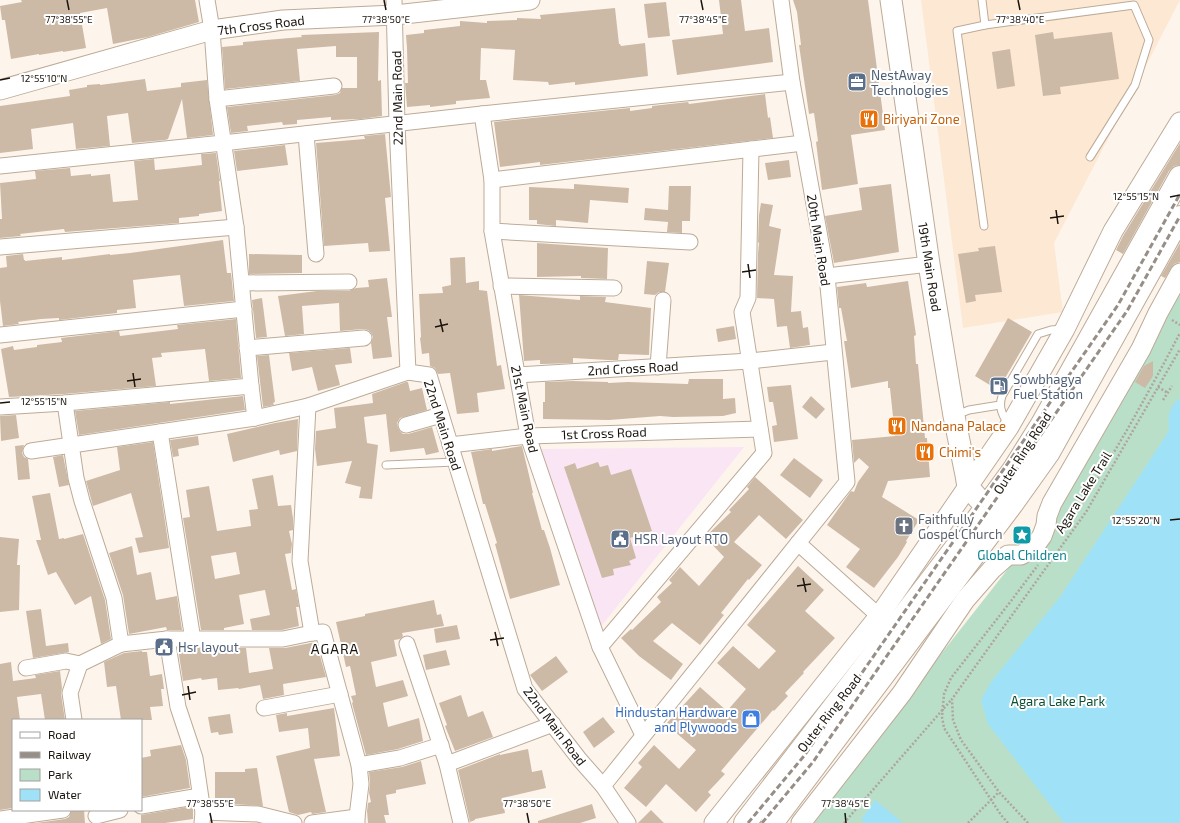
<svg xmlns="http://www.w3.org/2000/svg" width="1180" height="823" font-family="'Exo 2',sans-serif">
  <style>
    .commercial { fill: #fae5f4 }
    .built { fill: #fde8d3 }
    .green { fill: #badfc9 }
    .water { fill: #9fe2f7 }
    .building { fill: #cdbaa6; fill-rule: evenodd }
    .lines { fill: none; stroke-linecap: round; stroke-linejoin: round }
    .service-casing { stroke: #bdab97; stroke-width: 9 }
    .minor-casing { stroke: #bdab97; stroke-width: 17 }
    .tertiary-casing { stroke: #bdab97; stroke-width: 21 }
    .secondary-casing { stroke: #bdab97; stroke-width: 23 }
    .trunk-casing { stroke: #bdab97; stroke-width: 24 }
    .path { stroke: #ada69e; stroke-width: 2.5; stroke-dasharray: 2 2; stroke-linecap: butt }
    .service { stroke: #fff; stroke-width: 7 }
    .minor { stroke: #fff; stroke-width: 15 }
    .tertiary { stroke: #fff; stroke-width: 19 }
    .secondary { stroke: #fff; stroke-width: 21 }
    .trunk { stroke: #fff; stroke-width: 22 }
    .rail { stroke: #978f87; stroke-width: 3; stroke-dasharray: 6 3; stroke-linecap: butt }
    .ticks { fill: none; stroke: #1a140d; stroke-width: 1.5 }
    .labels { text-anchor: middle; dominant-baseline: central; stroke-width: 4; stroke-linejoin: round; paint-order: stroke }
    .street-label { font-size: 13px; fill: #1a140d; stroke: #fff }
    .service-label { font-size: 13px; fill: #4e5e75; stroke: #fff; text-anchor: start }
    .food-label { font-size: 13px; fill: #c56008; stroke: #fff; text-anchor: start }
    .worship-label { font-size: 13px; fill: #5b616d; stroke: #fff; text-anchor: start }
    .culture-label { font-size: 13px; fill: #0d838f; stroke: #fff }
    .park-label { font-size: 13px; fill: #095033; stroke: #fff }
    .shop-label { font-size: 13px; fill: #366cbe; stroke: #fff; text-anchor: end }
    .neighbourhood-label { font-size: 14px; letter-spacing: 1px; fill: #1a140d; stroke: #fff }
    .ticks-label { font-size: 10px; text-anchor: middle; fill: #1a140d; stroke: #fff; stroke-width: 4; stroke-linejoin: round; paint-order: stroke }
  </style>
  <rect width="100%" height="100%" fill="#fdf5ec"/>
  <path class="commercial" d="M744,447l-145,182 -60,-180z"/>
  <path class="built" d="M921,0h259l-126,243 9,69 -100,16z"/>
  <path class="green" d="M1180,288v535h-366l116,-155 81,-103 17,-2 15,-13 10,-16 2,-12 -1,-14z"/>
  <g class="water">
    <path d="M1180,398v425h-116l-76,-99 -7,-24 10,-18 69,-85 109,-166c-1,-14 -1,-24 11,-33z"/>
    <path d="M875,800l28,23h-38l-4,-3z"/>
  </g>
  <g class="building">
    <path d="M21,0h174l4,22 -51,15 -35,7 -6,-36 -27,5 6,35 -23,4v-1l-24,4v-1l-28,5 -6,-39h-3l-2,-14 22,-4z"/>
    <path d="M719,0h22l4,31 24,-3 4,34 -96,13 -5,-35 51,-6z"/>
    <path d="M793,0h75l17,130 -34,5 7,49 -36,6 -6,-48 2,-1 -4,-28 -5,1 -10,-69h2l-4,-33z"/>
    <path d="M666,2l4,34 -22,2 -4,-34z"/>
    <path d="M615,8l4,36h1l1,2 24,-3 3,33 -73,9v-3l-26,3 -1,-3 -35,-2 2,-30 -34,-2 -1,32h6l4,18 -34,3v3l-26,3v-2l-23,2 -2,-24h3l-1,-35 -1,-13 18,-2v-3l36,-4v-5l27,2v-2l30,-1v-2l24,1 -1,-4z"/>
    <path d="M379,32l-1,49 3,-1 1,36 -21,3 -30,1v-3l-34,3v4l-14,1 -1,-3 -35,4 1,5 -17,2 -4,-26 108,-12 5,-2 2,-5h15v-31h-21v-11l-39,3 3,32 -75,8 -3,-42 21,-2v-3l59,-5 -1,-2z"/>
    <path d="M1053,32l1,7 58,-7 7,47 -59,8 1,7 -18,2 -8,-61z"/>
    <path d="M1010,49l5,37 -18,3 -5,-37z"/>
    <path d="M145,79l2,12 34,-4v-4l26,-3 6,55 -26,3 -5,-39 -14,40 -3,1 -33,3 -4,-30 -21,3 3,30 -34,3 -3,-26 -42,6 2,20 -33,4v-47l70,-10 -1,-6 18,-3v-2l13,-1v1z"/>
    <path d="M765,94l3,24 2,-1 3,21 -233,27v-3l-40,5 -6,-45 136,-14v3l22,-3v-2l36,-4 1,2z"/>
    <path d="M385,134l6,63 -6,1 5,53 -21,1 -1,-9 -44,3 -8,-103 49,-4 -1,-3z"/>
    <path d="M1180,143v22l-6,1 -5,5 -46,83 -7,-4 7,-14z"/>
    <path d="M285,145l3,20 -51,6 -3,-20z"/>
    <path d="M216,153l4,28h-1l3,30 -23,3v2l-20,2v5l-114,9 -1,-3 -44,5 1,2 -21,2v-19h2l-2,-36 36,-4 -1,-8 35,-3 1,8 20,-2v2l19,-2 3,28 25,-2 -4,-39 20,-2 1,11 20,-2 27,-3 -1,-11z"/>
    <path d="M789,160l2,17 -23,3 -3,-17z"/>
    <path d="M574,184l55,4 -1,15 -38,-3 -2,23 -32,-3v6l-19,-2v-4h-8v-33l45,2z"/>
    <path d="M891,184l8,68 -65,11 -9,-47 37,-6 -3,-22z"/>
    <path d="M669,186h22l-1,35h-8v12l-15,-1 1,-10 -24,-2 1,-12 23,2z"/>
    <path d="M761,203l12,2 -4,21 12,3 -7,46 19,1 -2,36 10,-1 2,17 5,-1 2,18 -20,3 -3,-22 -10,1 -3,-28 -17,-1 1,-45 1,-10 -1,-1 1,-27z"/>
    <path d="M223,240l4,33h4l3,28 -50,5 -4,-31 -10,1 -37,4 3,28 -19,2v3l-58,7v-2l-18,1 -23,3 1,2 -16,2 -3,-25v-33l7,-1 -1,-11 17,-2 1,6h1v1l37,-4v3l48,-6v1l20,-2z"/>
    <path d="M537,243l71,5 -1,31 -26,-1v-2l-44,1z"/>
    <path d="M1180,243v19l-6,2 -9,14 -4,-2z"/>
    <path d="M995,246l7,46 -27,3 1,6 -10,2 -8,-49 21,-3 -1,-3z"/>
    <path d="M249,254l53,1v18l-53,1z"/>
    <path d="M465,257l1,26 13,-2v9l8,1 10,75 4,-1 4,24 -28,4 2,19 -22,2 -7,-41 -12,1 -3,-6 -5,-2 -1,-13 -7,1 -2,-16 1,-1 -2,-43 24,-1 -1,-6 9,-2 -1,-27z"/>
    <path d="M647,261l22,2 -4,29h-6l-4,3 -11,-1z"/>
    <path d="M387,278l5,39h-5l5,40 -19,2 -2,-16 2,-6 -2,-4 -3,-3 -5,-1 -23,2 -1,-28 -37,3 2,28 -19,2 -7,-40 39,-5h32l7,-3 13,-1 -1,-7z"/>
    <path d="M908,281l8,54 -2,1 2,28h2l7,74h2l3,39 -42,4 -6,16 37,23 -13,21 1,1 -9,15 -24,31 -28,-21 14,-18 -33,-24 24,-34 3,1 4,-10 11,-15 -10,-9 -5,5 -2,-23 43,-4 -5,-48h-2v-7l-37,7 -7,-47h3l-6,-33h-2l-2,-21 29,-4 1,4z"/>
    <path d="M519,295l61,5v-4l26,1 -1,5 46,6 -2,47 -30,-1 -1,6h-10l-35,-2v5l-29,1h-4v-4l-16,1z"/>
    <path d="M262,298l5,39 -11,1 -4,-38z"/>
    <path d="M1008,318l24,14 -34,58 -23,-14z"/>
    <path d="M236,319l5,59 -32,3 -4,-32 -12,1 -32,3 1,4 -10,1 4,28 -92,8 -55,3 -8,-48 12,-3 1,4 23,-3v-2l25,-3 -1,-4 58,-7 1,5 58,-7 -1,-4z"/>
    <path d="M734,326l2,13 -18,3 -2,-13z"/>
    <path d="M350,348l2,15 -17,2 5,20 -22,6 -6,-24 -20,4 -3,-18z"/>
    <path d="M269,355l6,47 -2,1 1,2 -11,2 -6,-51z"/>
    <path d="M1153,361v15l-8,12 -10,-6 9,-16z"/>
    <path d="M689,379h34v20l12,-1 1,15 -13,3 -50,1 -13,-1 -51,4 -66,-1v-17h2v-20l28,-1 35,1v1l20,-1 60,2z"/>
    <path d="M406,382h2l2,9 12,-3 5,22 -27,8 -3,5 1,5 2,3 3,3h5l24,-7 7,25 -13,3 -2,-7 -34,4 -4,-38 -22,3 3,26 11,2 -6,54 -13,-1 2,-11 -16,-4 7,-22 -35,5 -2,-17 1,-18 20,-3 -2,-20 39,-5 -1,-9z"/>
    <path d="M791,385l7,54 -24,3 -2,-16 5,-1 -4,-23h-4l-2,-15z"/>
    <path d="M243,396l2,14 -166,25 -4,-24 95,-9v2z"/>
    <path d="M811,396l14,13 -9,10 -14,-12z"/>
    <path d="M16,415l3,23 -18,3 -1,-25z"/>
    <path d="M298,419l-1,32 -17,4 -1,-5 -46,12 -6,-28 48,-11z"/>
    <path d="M198,436l1,9 -21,4 1,7 -6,1 -3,-17z"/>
    <path d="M153,442l16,106 -30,5 -4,-15 8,-1 -12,-44 -38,13 -7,-25 34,-11 -3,-23z"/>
    <path d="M24,445l-2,8 2,4 4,2 2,20 -12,1 -3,-34z"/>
    <path d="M522,446l7,29 4,18h-1l10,37h2l6,18 10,37 -50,14 -15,-55 2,-1 -12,-39h-2l-12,-52 21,-3v2z"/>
    <path d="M63,455l6,30 -10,2 -6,-30z"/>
    <path d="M794,458l29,22 -13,18 -30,-23z"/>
    <path d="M598,462l2,5 8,-2 3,10 20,-6 21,62 -22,7 6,20 -7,3 2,4 -18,4 1,6 -12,3 -38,-111 11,-4 2,6z"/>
    <path d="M273,475l5,31 13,-1 2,13v12l-4,1 3,13 -1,9 -6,1 7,36 4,-1 3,18h-3l3,19 -17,4h-30l-2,-11 20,-4 -5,-25 -26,5 5,29 -20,4v2h-23l-18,-112 7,-1 -4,-27 23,-4 8,45 34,-5 -2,-16 9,-1 -6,-30zM236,552l4,22 -25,5 -4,-23z"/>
    <path d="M755,477l48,43 -17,19 -27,-24 -25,27 28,23 -13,15 -1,-1 -27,34 3,2 -24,30 -28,-22 -19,18 30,23 -12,16 -32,-24 -18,-18 10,-9 1,1 29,-28 -4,-5 15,-14 -3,-3 11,-13 19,19 25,-29 -19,-20 26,-25 -2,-2 20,-21 -2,-2z"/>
    <path d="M50,493l9,46 5,-1v1l19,-5 22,66 6,39 -10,5 -10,-48 -16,9 -19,-33 -8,3 -12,-35h5l-9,-44z"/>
    <path d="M0,537l19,2 -2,26h3l-1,45 -19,2z"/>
    <path d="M132,546l5,29 14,-3 5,28 21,-4 5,34h-15l-1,-3 -37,7 -6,-39 -14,-42z"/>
    <path d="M798,566l26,24 -19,21 30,27 -32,34 1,1 -19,20 3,3 -14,15 -1,-1 -52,61 4,3 -17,18 3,3 -15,17 -30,-28 -20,23 -22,-19 18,-21 -4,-4 16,-18 25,24 17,-19 -30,-26 34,-37 27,24 19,-22 -29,-26 16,-17 26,23 17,-18 -29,-26z"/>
    <path d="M434,600l3,15 4,-1 3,12 -42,7 1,3 -3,3 -6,1 3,16 -26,6 5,25 27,-7 5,16 -25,7 5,24 31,-9 4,23 -25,8 -32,6 -13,-48 -1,-4 1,-1 -2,-6 5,-1 -6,-29 -4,1 -10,-45 29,-6v-2z"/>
    <path d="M41,609l5,37 22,-3 1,9 -36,6 -7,-47z"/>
    <path d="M457,625l3,14 -24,4 -2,-14z"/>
    <path d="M316,642l10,35 -43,7 1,11 -21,4 -3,-14 -21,4 -1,-1 -20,2 -1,-12 -15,2 -1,-2 -18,3 -5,-33h68l3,25 24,-4 -4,-21h16z"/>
    <path d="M446,650l4,15 -24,5 -3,-15z"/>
    <path d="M142,651v1h5l3,24 12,-2 2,15h-3l2,17 -13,1 2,13h-31l-5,-34 -9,1 -3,-25 20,-9z"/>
    <path d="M556,656l12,16 -26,19 -12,-16z"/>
    <path d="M11,662l2,19 23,-3 -1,-3 25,-4 2,17 -1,6 4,26h-20l-4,-26 -24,3 3,23h-7v88l-13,2v-146z"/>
    <path d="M461,695l7,22 15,-6 10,26 -38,14 -10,-25 2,-1 -8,-22z"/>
    <path d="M334,708l6,48 -26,3 12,53 -14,2 -1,-2 -13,3 -9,-3 -13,-56 34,-8 -2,-20 -29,4 -3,-17 11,-2v3z"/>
    <path d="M230,714l3,19 -14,2 -1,-3 -7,1 -3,-16z"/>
    <path d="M603,717l12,15 -21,16 -11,-16z"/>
    <path d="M181,745l5,15 4,28 -49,9v-39l10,-2 -1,-6z"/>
    <path d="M528,749l4,23 10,-2 4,18 -44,10 3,15 -30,6v1l-5,2 -12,-52 42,-16v1z"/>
    <path d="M421,761l5,23 -30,6v3l-10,2 3,20h-5l2,8h-18l-1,-12 1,-8 3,-1 -2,-9 1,-10 -1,-11 33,-5z"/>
    <path d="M257,768l6,38 -48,-3v-31h30v-3z"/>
    <path d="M592,804l4,14 -16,5h-42v-2z"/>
    <path d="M193,806v13l-28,4h-24v-8z"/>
    <path d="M72,810h12l1,13h-49l29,-4 4,-2z"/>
    <path d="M651,810l13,13h-26z"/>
  </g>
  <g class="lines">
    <g class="service-casing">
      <g id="service">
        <path d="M982,0l3,25 149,-20 15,35 -14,45 -45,72"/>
        <path d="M984,226l-27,-195 28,-6"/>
        <path d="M956,415l13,-5 31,-5"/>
        <path d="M1008,425c-5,-10 -10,-17 -6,-29l36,-62 13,-4 11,-1"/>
        <path d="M386,465l69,-3"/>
      </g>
    </g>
    <g class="minor-casing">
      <g id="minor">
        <path d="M207,0l5,30 5,69 19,128 15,159 4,32"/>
        <path d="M394,0l3,124 11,248 21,3 96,314 55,71 23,26 25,37"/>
        <path d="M217,99l117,-13"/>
        <path d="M482,114l10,66v51l36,205 72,211 43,88"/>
        <path d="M306,134l10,120"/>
        <path d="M0,166l223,-23 259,-29 310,-32"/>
        <path d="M492,180l311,-37"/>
        <path d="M492,231l198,11"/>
        <path d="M0,247l236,-20"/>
        <path d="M827,276l102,-12"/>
        <path d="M242,283l107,-1"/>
        <path d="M501,286l113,2"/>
        <path d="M0,335l244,-26"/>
        <path d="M247,348l117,-10"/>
        <path d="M658,367l5,-67"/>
        <path d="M517,375l233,-14 83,-9"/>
        <path d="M65,403l11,75 6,23 32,97 7,46 -41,20 -10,29 4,27"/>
        <path d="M308,406l-8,155 12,72"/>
        <path d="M0,407l65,-4 186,-17"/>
        <path d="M406,425l35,-10"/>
        <path d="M160,432l33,208"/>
        <path d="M450,445l78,-9 232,-7"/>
        <path d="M31,451l224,-33 53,-12 100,-34"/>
        <path d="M798,543l81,73"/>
        <path d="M167,639l11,68 17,51 8,54 -1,11"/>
        <path d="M121,644l46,-5h116l29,-6 11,-1 36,133 2,19 -4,33v6"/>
        <path d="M407,644l40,120 14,59"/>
        <path d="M600,647l164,-194 -22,-141 6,-14 3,-149"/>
        <path d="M26,668l40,-7 14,3"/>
        <path d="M264,708l76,-14"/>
        <path d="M447,764l106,-40"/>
        <path d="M359,765l41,-7 41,-13"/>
        <path d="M603,786l244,-304 -20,-206 -35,-194 -11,-82"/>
        <path d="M141,806l59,-10"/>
        <path d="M203,812l55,2 36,9"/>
        <path d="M96,816l24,-6"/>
        <path d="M0,819l63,-9"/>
        <path d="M312,823l45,-6"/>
      </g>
    </g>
    <g class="tertiary-casing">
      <g id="tertiary">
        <path d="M0,90l212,-60 71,-10 112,-5 135,-15"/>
        <path d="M714,823l165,-207 130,-189 56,-98 48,-98 67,-109"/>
        <path d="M801,823l101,-130 63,-93 27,-31 16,-14h13l13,-8 8,-11 4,-11 1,-9 5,-13 89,-154 17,-36 22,-40"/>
      </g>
    </g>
    <g class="secondary-casing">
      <path id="secondary" d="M891,0l38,264 25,152 12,59 2,12 18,20 14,9"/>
    </g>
    <g class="trunk-casing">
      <g id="trunk">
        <path d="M745,823l226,-295 43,-59 28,-45 138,-247"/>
        <path d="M772,823l240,-319 37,-52 131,-235"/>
      </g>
    </g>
    <g class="path">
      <path d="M1172,320l8,5"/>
      <path d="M1158,387l10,6"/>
      <path d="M1163,400l9,-14"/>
      <path d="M1062,532c45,-63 82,-131 118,-199"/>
      <path d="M844,823l108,-124"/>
      <path d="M968,823l31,-31"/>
      <path d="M1008,823l-7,-8 -57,-87 -2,-11 2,-23 7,-16 60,-77 27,-36"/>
      <path d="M1028,823l-29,-31 -38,-52 -8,-20 -1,-21 134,-187 94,-163"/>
    </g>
    <use href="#service" class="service"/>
    <use href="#minor" class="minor"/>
    <use href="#tertiary" class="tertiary"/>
    <use href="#secondary" class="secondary"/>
    <use href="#trunk" class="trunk"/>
    <g class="rail">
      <path d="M748,823l56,-67 314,-451 62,-111"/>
      <path d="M762,823l51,-61 314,-451 53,-95"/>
    </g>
  </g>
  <path class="ticks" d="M67,0l2,10M384,0l2,10M701,0l2,10M1018,0l2,10M0,80l10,-2M1170,197l10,-2M1056,210l2,14M1050,218l14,-2M748,264l2,14M742,272l14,-2M440,319l3,13M435,327l13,-3M133,373l2,14M127,381l14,-2M0,403l10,-1M1170,520l10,-1M803,578l3,14M797,586l14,-2M495,632l3,14M490,640l14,-2M188,686l2,14M182,695l14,-3M210,813l2,10M527,813l2,10M845,813l1,10"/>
  <defs>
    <g id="office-square" transform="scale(1)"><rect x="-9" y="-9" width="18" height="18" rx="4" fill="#5c6f8a" stroke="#fff"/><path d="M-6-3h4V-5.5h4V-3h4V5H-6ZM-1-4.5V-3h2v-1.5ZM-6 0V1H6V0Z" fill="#fff"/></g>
    <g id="restaurant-square" transform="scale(1)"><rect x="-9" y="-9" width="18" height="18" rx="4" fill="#e8710a" stroke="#fff"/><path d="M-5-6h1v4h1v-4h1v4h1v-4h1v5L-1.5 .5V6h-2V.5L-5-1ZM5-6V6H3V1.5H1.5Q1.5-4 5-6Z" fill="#fff"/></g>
    <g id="fuel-square" transform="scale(1)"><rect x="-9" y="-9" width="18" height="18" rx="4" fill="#5c6f8a" stroke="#fff"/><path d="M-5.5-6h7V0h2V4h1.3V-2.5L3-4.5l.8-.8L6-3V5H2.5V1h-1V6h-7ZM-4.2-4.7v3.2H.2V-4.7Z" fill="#fff"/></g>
    <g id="church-square" transform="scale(1)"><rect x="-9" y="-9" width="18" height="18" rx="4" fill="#6b7280" stroke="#fff"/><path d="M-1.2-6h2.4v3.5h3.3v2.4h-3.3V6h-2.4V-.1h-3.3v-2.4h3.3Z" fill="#fff"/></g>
    <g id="sight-square" transform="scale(1)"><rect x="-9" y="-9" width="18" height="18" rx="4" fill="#0f9aa8" stroke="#fff"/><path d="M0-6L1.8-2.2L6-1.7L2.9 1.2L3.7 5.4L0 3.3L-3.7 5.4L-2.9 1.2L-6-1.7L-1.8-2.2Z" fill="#fff"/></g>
    <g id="civic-square" transform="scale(1)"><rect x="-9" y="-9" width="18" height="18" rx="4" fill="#5c6f8a" stroke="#fff"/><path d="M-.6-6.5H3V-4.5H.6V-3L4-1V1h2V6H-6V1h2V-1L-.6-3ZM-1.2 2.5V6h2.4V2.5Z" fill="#fff"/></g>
    <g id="shop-square" transform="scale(1)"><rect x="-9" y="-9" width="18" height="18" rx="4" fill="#3f7fe0" stroke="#fff"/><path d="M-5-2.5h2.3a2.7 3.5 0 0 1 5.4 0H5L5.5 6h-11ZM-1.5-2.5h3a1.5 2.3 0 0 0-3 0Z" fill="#fff"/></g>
  </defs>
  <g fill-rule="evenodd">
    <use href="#office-square" x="857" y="82"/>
    <use href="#restaurant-square" x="869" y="119"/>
    <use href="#fuel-square" x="999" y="386"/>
    <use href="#restaurant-square" x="897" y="426"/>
    <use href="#restaurant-square" x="925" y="452"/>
    <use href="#church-square" x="904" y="526"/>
    <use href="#sight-square" x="1022" y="535"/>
    <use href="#civic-square" x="620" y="539"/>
    <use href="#civic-square" x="164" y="647"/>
    <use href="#shop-square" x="751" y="719"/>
  </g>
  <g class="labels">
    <g class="street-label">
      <text transform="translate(261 25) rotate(-7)">7th Cross Road</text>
      <text transform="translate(397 98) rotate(-91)">22nd Main Road</text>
      <text transform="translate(819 240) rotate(81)">20th Main Road</text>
      <text transform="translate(930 267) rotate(81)">19th Main Road</text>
      <text transform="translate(633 368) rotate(-3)">2nd Cross Road</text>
      <text transform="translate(525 409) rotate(78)">21st Main Road</text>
      <text transform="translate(443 425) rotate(72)">22nd Main Road</text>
      <text transform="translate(604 433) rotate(-2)">1st Cross Road</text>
      <text transform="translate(1022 453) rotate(-57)">Outer Ring Road</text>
      <text transform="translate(1083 492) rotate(-58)">Agara Lake Trail</text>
      <text transform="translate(829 713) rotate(-52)">Outer Ring Road</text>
      <text transform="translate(555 726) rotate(53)">22nd Main Road</text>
    </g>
    <g class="service-label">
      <text x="871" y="75">NestAway<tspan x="871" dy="15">Technologies</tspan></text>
      <text x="1013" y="379">Sowbhagya<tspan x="1013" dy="15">Fuel Station</tspan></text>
      <text x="634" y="539">HSR Layout RTO</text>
      <text x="178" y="647">Hsr layout</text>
    </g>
    <g class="food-label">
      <text x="883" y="119">Biriyani Zone</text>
      <text x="911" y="426">Nandana Palace</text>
      <text x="939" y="452">Chimi's</text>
    </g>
    <g class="worship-label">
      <text x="918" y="519">Faithfully<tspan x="918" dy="15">Gospel Church</tspan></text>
    </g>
    <g class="culture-label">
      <text x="1022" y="555">Global Children</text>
    </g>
    <g class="park-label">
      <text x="1058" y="701">Agara Lake Park</text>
    </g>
    <g class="shop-label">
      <text x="737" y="712">Hindustan Hardware<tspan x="737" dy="15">and Plywoods</tspan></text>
    </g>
    <g class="neighbourhood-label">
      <text x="335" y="648">AGARA</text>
    </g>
  </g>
  <g class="ticks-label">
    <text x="1020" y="23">77°38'40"E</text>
    <text x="69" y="23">77°38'55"E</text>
    <text x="386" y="23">77°38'50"E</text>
    <text x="703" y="23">77°38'45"E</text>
    <text x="44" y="82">12°55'10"N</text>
    <text x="1136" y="200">12°55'15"N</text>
    <text x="44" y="405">12°55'15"N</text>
    <text x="1136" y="524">12°55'20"N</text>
    <text x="210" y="807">77°38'55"E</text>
    <text x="527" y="807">77°38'50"E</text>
    <text x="845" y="807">77°38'45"E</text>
  </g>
  <rect x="12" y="719" width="130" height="92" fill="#ffffff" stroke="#a3a19e"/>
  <rect x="20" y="732" width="20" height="6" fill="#ffffff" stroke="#a3a19e"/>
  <text x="48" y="739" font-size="12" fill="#1a140d">Road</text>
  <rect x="20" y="752" width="20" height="6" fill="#978f87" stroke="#a3a19e"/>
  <text x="48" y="759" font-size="12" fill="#1a140d">Railway</text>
  <rect x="20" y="769" width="20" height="12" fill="#badfc9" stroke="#a3a19e"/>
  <text x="48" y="779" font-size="12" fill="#1a140d">Park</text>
  <rect x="20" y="789" width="20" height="12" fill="#9fe2f7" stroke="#a3a19e"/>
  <text x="48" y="799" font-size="12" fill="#1a140d">Water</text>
</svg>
